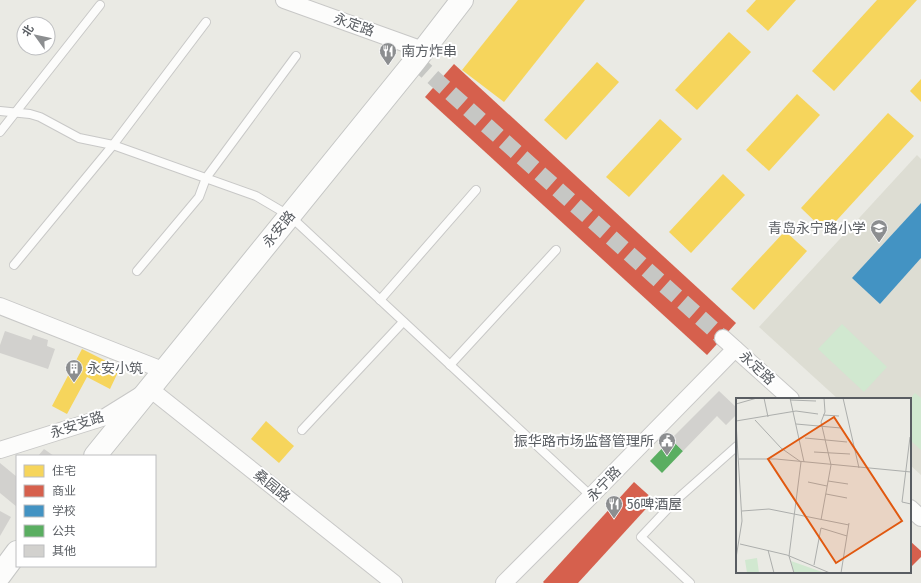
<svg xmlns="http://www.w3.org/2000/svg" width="921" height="583" font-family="'Fira Sans Condensed','Noto Sans SC',sans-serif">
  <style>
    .education { fill: #ddddd3 }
    .green { fill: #d1e8d0 }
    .homes { fill: #f6d55c }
    .shops { fill: #d6604d }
    .schools { fill: #4393c3 }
    .public { fill: #5aae61 }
    .building { fill: #d2d1ce }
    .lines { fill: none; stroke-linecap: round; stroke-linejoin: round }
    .street-tunnel { stroke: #c6c7c4; stroke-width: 16; stroke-dasharray: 16 8; stroke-linecap: butt }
    .lane-casing { stroke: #c8c8c7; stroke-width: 10 }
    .street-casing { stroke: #c8c8c7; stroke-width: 18 }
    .secondary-casing { stroke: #c5c6c5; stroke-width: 24 }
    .lane { stroke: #fcfcfb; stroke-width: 8 }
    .street { stroke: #fcfcfb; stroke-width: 16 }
    .secondary { stroke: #fcfcfb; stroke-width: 22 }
    .labels { text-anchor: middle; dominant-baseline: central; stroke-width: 4; stroke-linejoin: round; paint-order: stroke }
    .street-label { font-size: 14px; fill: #595d62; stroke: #fff }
    .poi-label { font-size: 14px; fill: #595d62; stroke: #fff; text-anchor: start }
    .inset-road { fill: none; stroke: #acaeac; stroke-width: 1 }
    .view { fill: #e15910; fill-opacity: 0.15; stroke: #e15910; stroke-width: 2 }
    .inset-edge { fill: none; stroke: #595d62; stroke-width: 2 }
  </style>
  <rect width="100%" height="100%" fill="#eaeae4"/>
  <path class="education" d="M917,155l4,4v316l-11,-10v-66h-72l-79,-72z"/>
  <g class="green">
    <path d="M842,324l45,43 -23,25 -46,-43z"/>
    <path d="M915,393l6,5v52l-11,-10v-41z"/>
  </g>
  <g class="homes">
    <path d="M518,0h67l-81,102 -42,-32z"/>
    <path d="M756,0h40l-28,31 -22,-20z"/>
    <path d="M877,0h40l-83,91 -22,-20z"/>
    <path d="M729,32l22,20 -54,58 -22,-20z"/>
    <path d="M597,62l22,20 -53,58 -22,-20z"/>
    <path d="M921,79v23l-11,-11z"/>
    <path d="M797,94l23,21 -51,56 -23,-21z"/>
    <path d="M888,113l26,23 -88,96 -25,-24z"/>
    <path d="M660,119l22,20 -53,58 -23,-20z"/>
    <path d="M723,174l22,21 -54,58 -22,-21z"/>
    <path d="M785,231l22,20 -53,59 -23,-21z"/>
    <path d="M82,349l38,19 -10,21 -23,-12 -20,37 -15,-8z"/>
    <path d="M266,421l28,25 -15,17 -28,-24z"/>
  </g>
  <g class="shops">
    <path d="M454,64l282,259 -29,32 -282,-258z"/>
    <path d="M634,482l20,18 -76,83h-34l-1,-1z"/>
    <path d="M910,541l11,10v6l-11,11z"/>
  </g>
  <path class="schools" d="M921,203v55l-41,46 -28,-26z"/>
  <path class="public" d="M671,439l12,12 -21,22 -12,-12z"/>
  <g class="building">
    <path d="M5,331l26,9 2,-5 15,5 -1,6 8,3 -7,20 -48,-16v-8z"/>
    <path d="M719,391l18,17v6l-11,11 -9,-9 -34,35 -12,-12z"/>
    <path d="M44,449l10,7h-16z"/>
    <path d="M0,463l17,14v30l-17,-14z"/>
    <path d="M0,511l11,6 -11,19z"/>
  </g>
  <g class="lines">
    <path class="street-tunnel" d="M415,61l308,277"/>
    <g class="lane-casing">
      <g id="lane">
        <path d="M0,111l30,3 10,3 39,21 34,7 143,51 34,20 301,280"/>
        <path d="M0,132l100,-127"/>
        <path d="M14,265l99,-120 93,-123"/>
        <path d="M137,271l62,-74 7,-19 90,-122"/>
        <path d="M380,300l96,-110"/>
        <path d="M450,365l106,-115"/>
        <path d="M302,430l101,-108"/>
        <path d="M690,583l-49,-46 34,-36 62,-55"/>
      </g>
    </g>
    <g class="street-casing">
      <g id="street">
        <path d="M284,0l139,50"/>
        <path d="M0,306l165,65"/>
        <path d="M723,338l68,61"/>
        <path d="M0,450l105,-33 45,-28 244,194"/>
        <path d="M910,508l11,10"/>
        <path d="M504,583l87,-87 144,-147"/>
      </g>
    </g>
    <g class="secondary-casing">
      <g id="secondary">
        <path d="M95,456l320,-395 47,-61"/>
        <path d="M0,575l17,-23"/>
      </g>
    </g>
    <use href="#lane" class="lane"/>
    <use href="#street" class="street"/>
    <use href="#secondary" class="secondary"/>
  </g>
  <defs>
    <g id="restaurant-pin" transform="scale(0.9)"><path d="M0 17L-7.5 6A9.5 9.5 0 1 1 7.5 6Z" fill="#8c8e90" stroke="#fff"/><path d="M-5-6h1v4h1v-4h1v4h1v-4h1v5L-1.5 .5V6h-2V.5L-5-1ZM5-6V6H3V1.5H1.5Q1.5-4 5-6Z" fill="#fff"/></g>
    <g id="school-pin" transform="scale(0.9)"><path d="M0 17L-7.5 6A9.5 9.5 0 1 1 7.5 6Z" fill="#8c8e90" stroke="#fff"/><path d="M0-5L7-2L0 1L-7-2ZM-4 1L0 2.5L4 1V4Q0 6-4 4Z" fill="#fff"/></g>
    <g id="building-pin" transform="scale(0.9)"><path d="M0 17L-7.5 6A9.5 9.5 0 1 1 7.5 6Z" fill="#8c8e90" stroke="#fff"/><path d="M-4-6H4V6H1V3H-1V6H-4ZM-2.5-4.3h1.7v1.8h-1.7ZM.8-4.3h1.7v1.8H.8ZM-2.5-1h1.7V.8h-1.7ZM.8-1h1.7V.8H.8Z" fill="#fff"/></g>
    <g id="civic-pin" transform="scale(0.9)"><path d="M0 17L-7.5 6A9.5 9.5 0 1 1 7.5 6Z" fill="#8c8e90" stroke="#fff"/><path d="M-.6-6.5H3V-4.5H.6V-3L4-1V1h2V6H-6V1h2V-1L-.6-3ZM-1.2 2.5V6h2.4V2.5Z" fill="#fff"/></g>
  </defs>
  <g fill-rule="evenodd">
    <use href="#restaurant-pin" x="388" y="51"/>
    <use href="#school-pin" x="879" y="228"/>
    <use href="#building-pin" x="74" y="368"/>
    <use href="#civic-pin" x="667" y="441"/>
    <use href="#restaurant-pin" x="614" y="504"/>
  </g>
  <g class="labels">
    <g class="street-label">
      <text transform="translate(354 25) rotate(20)">永定路</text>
      <text transform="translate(279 229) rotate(-51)">永安路</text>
      <text transform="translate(757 368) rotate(43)">永定路</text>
      <text transform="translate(77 425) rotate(-19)">永安支路</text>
      <text transform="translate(604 484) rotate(-46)">永宁路</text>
      <text transform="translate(272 486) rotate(39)">桑园路</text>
    </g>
    <g class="poi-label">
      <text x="401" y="51">南方炸串</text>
      <text x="866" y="228" text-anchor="end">青岛永宁路小学</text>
      <text x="87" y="368">永安小筑</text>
      <text x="654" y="441" text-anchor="end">振华路市场监督管理所</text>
      <text x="627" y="504">56啤酒屋</text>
    </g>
  </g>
  <g transform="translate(736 398)">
    <rect width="175" height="175" fill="#eaeae4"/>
    <path d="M21,160l2,15h-12l-2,-13zM55,163l34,12h-31z" fill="#d1e8d0"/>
    <path class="inset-road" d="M28,0l4,19M54,0l14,64M107,0l16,70M54,2l26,1M0,6l21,-6M87,17l16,1M19,22l26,28 20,14 -12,94 5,17M0,23l60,-10 22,3M0,24l6,99 -6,37M60,26l45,4M174,39l-8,65 9,2M69,40l42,4M78,54l36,2M3,61h37l135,13M92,83l20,3M72,84l19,4M90,96l21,4M6,113l27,-2 80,16M85,122l10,-55 -10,-43 4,-10 -1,-14M4,146l47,11 43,18M32,152l6,23M78,167l7,-37 26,8M105,175l8,-50"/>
    <path class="view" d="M98,19l68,104 -66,42 -68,-104z"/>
    <rect width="175" height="175" class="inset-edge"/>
  </g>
  <rect x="16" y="455" width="140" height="112" fill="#ffffff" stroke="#bdbec0"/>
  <rect x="24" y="465" width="20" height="12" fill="#f6d55c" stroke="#bdbec0"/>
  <text x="52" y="475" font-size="12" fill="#595d62">住宅</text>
  <rect x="24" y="485" width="20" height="12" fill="#d6604d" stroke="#bdbec0"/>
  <text x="52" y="495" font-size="12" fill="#595d62">商业</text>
  <rect x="24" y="505" width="20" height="12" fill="#4393c3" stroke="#bdbec0"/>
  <text x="52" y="515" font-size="12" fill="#595d62">学校</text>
  <rect x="24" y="525" width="20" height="12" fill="#5aae61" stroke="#bdbec0"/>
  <text x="52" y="535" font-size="12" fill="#595d62">公共</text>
  <rect x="24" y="545" width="20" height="12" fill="#d2d1ce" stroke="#bdbec0"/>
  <text x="52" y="555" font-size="12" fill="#595d62">其他</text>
  <g transform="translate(36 36) rotate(303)"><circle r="19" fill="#ffffff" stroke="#bdbec0"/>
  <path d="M0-3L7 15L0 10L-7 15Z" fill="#8c8e90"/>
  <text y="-6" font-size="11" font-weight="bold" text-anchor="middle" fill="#595d62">北</text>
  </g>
</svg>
